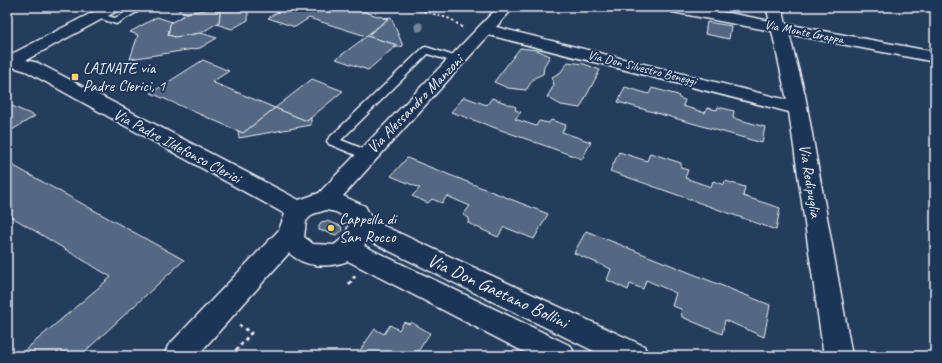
<svg xmlns="http://www.w3.org/2000/svg" width="942" height="363" font-family="Caveat,sans-serif">
  <style>
    .building { fill: #536782; stroke: #e8f1f8 }
    .lines { fill: none; stroke-linecap: round; stroke-linejoin: round }
    .lane-casing { stroke: #e8f1f8; stroke-width: 3 }
    .street-casing { stroke: #e8f1f8; stroke-width: 3 }
    .path-far1 { stroke: #e8f1f8; stroke-width: 2; stroke-dasharray: 2.5 2.5; stroke-linecap: butt }
    .path { stroke: #e8f1f8; stroke-width: 3; stroke-dasharray: 3.5 3.5; stroke-linecap: butt }
    .lane { fill: #1d3557; fill-rule: evenodd }
    .street { fill: #1d3557; fill-rule: evenodd }
    .tree { fill: #74869c }
    .poi-dot { fill: #ffd166; stroke: #1d3557; stroke-width: 1.5 }
    .labels { text-anchor: middle; dominant-baseline: central; stroke-width: 4; stroke-linejoin: round; paint-order: stroke }
    .far-street-label { font-size: 13px; fill: #e8f1f8; stroke: #1d3557 }
    .poi-label { font-size: 16px; fill: #e8f1f8; stroke: #1d3557; text-anchor: start }
    .street-label { font-size: 16px; fill: #e8f1f8; stroke: #1d3557 }
    .near-street-label { font-size: 19px; fill: #e8f1f8; stroke: #1d3557 }
  </style>
  <rect width="100%" height="100%" fill="#253d5d"/>
  <filter id="ink" filterUnits="userSpaceOnUse"><feTurbulence type="fractalNoise" baseFrequency=".025" numOctaves="2"/><feDisplacementMap in="SourceGraphic" scale="8" xChannelSelector="R" yChannelSelector="G"/><feConvolveMatrix kernelMatrix="1 2 1 2 8 2 1 2 1" color-interpolation-filters="sRGB"/></filter>
  <g filter="url(#ink)">
    <g class="building">
      <path d="M176,7h72v13l-16,9 -16,-5 3,-2 1,-10 -7,-3 -25,5 -14,-6z"/>
      <path d="M286,7h62l40,12 -22,17 -57,-18 -14,9 -27,-9z"/>
      <path d="M213,9l7,3 -1,10 -18,11 -26,4 -7,-2 2,-11 2,-2 18,-10z"/>
      <path d="M157,17l15,5 -2,2 -2,11 7,2 26,-4 16,5 -17,10 -70,11 8,-24 -8,-3z"/>
      <path d="M391,17l12,29 -9,2 3,-3 -30,-9 21,-17 -5,-1z"/>
      <path d="M707,22l24,4 -2,13 -24,-5z"/>
      <path d="M367,36l30,9 -29,25 -32,-11z"/>
      <path d="M520,48l17,2 13,6 -6,10 -1,8 -9,4 -8,12 -18,-2 -14,-6z"/>
      <path d="M203,60l26,11 -17,11 63,26 -32,25 -92,-40z"/>
      <path d="M568,62l16,2 16,6 -20,38 -19,-3 -14,-8 7,-12 -2,-8 9,-5z"/>
      <path d="M312,79l31,12 -36,30 -32,-13z"/>
      <path d="M625,87l24,7 3,-6 26,7 1,3 6,2 -2,6 22,7 2,-5 10,2 1,-3 16,4 -1,7 32,9 -3,16 -144,-41z"/>
      <path d="M464,97l23,8 5,-7 24,9 -1,3 6,2 -6,7 21,7 3,-5 10,2 2,-3 15,5 -4,7 29,10 -9,17 -131,-47z"/>
      <path d="M7,104l28,12 -28,17z"/>
      <path d="M275,108l32,13 4,-3v7l-72,13 -1,-7 5,2z"/>
      <path d="M619,152l28,9 3,-8 31,10v5l7,2 -3,8 26,9 2,-6 11,4 1,-4 20,6 -2,9 37,12 -4,22 -166,-59z"/>
      <path d="M407,158l141,56 -14,25 -30,-12 -6,10 -30,-14 1,-5 -6,-3 7,-9 -23,-10 -5,7 -10,-4 -4,4 -16,-7 8,-8 -29,-12z"/>
      <path d="M12,165l172,95 -104,96h-62l93,-79 -104,-63v-46z"/>
      <path d="M327,221l14,5 1,5 -6,4 -17,-5v-4l2,-4z"/>
      <path d="M586,231l184,74 -6,32 -39,-17 -3,14 -40,-17 -1,-8 -9,-3 4,-13 -30,-13 -3,9 -13,-5 -2,6 -21,-10 4,-11 -37,-16z"/>
      <path d="M404,322l5,2 2,-2 19,11 -15,23h-59l19,-27 9,5 6,-9 9,5z"/>
    </g>
    <g class="lines">
      <g class="lane-casing">
        <g id="lane">
          <path d="M136,7h10l-30,17 -23,-8 4,-3 18,5z"/>
          <path d="M426,47l34,11 2,2 -5,3 -29,-9 -87,86 30,12 2,3 -2,3h-8l-34,-14 -2,-3 2,-3 94,-90z"/>
        </g>
      </g>
      <g class="street-casing">
        <path id="street" d="M103,7h19l-3,3 -93,50 12,3 261,137 20,-7 179,-186h16l-18,20 291,73 -15,-69 -99,-19 -5,-2 -3,-3h32l73,14 -4,-14h16l4,17 149,28v10l-146,-28 16,61 47,261h-28l-35,-244 -300,-77 -146,161 22,10 8,15 271,125 4,10h-44l-237,-116 -3,6 207,100 4,10h-43l-184,-95c-20,7 -43,7 -59,-8l-92,103h-33l4,-10 111,-116 6,-16 -259,-143 -13,-4 -6,1v-14l3,1zM326,210l10,2 12,7c3,12 -5,20 -14,26l-21,-1 -9,-7 2,-16 7,-7z"/>
      </g>
      <path class="path-far1" d="M409,7l42,12 13,10"/>
      <g class="path">
        <path d="M349,284l6,-8"/>
        <path d="M231,356l20,-23 -12,-8"/>
      </g>
      <use href="#lane" class="lane"/>
      <use href="#street" class="street"/>
    </g>
    <circle class="tree" cx="419" cy="27" r="4.5"/>
  </g>
  <g class="poi-dot">
    <rect x="71" y="73" width="8" height="8" rx="2"/>
    <circle cx="331" cy="228" r="4"/>
  </g>
  <g class="labels">
    <g class="far-street-label">
      <text transform="translate(804 32) rotate(11)">Via Monte Grappa</text>
      <text transform="translate(642 68) rotate(14)">Via Don Silvestro Beneggi</text>
    </g>
    <g class="poi-label">
      <text x="83" y="68">LAINATE via<tspan x="83" dy="18">Padre Clerici, 1</tspan></text>
      <text x="339" y="219">Cappella di<tspan x="339" dy="18">San Rocco</tspan></text>
    </g>
    <g class="street-label">
      <text transform="translate(415 104) rotate(-46)">Via Alessandro Manzoni</text>
      <text transform="translate(177 146) rotate(28)">Via Padre Ildefonso Clerici</text>
      <text transform="translate(810 181) rotate(81)">Via Redipuglia</text>
    </g>
    <g class="near-street-label">
      <text transform="translate(498 291) rotate(25)">Via Don Gaetano Bollini</text>
    </g>
  </g>
  <rect width="942" height="363" fill="none" stroke="#1d3557" stroke-width="24"/>
  <rect x="12" y="12" width="918" height="339" fill="none" stroke="#e8f1f8" stroke-width="1.5" filter="url(#ink)"/>
</svg>
